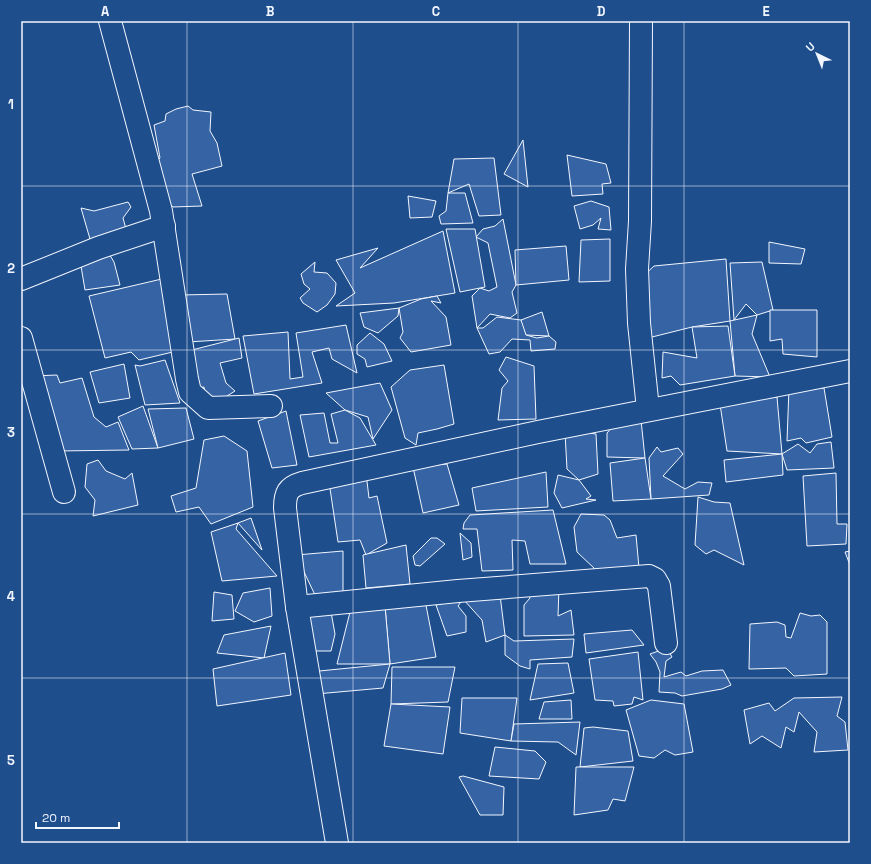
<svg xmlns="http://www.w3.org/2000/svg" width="871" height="864" font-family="'Space Grotesk',sans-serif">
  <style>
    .building { fill: #3563a3; stroke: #f2f6ff }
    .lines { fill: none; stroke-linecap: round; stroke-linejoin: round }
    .minor-casing { stroke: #f2f6ff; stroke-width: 24 }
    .minor { stroke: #1f4e8c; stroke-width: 22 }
    .grid { fill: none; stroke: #f2f6ff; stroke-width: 1; stroke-opacity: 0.55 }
    .neatline { fill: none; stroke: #f2f6ff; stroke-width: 1.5 }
    .grid-label { font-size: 13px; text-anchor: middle; font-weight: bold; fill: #f2f6ff }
  </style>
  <rect width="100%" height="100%" fill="#1f4e8c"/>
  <g class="building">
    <path d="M188,106l5,4 18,2 -1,19 7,12 5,23 -30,8 10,32 -29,1 -6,-5 -12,-39 5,-5 -6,-33 11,-4 1,-7 10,-5z"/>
    <path d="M523,140l5,47 -24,-13z"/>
    <path d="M567,155l39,9 5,19 -9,1 1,10 -31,2z"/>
    <path d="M494,158l7,57 -22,1 -10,-32 -21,9 6,-34z"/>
    <path d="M448,193h17l8,30 -32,1 -2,-8 7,-5z"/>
    <path d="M408,196l28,5 -4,16 -22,1z"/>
    <path d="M591,201l18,6 2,23 -13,-1 3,-11 -8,7 -13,4 -6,-23z"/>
    <path d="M128,202l3,5 -8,11 3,11 -36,10 -9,-31 13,3z"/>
    <path d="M503,219l13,66 -4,7 5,21 -7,5 -20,-4 -13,14 -5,-32 8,-8 9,3 8,-4 -9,-44 -12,-6 7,-8 12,-3z"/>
    <path d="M446,229h29l10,58 -25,5z"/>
    <path d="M443,231l12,62 -61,10 -58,3 19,-13 -19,-33 42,-12 -18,20z"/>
    <path d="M610,239v42l-31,1 2,-42z"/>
    <path d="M769,242l36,7 -4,15 -32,-1z"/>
    <path d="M566,246l3,34 -53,5 -1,-35z"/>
    <path d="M108,252l6,10 6,23 -35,5 -5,-30z"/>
    <path d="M726,259l4,62 -38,6 -44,11 -8,-59 14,-13z"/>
    <path d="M315,262l-1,10 13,1 9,10 -1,11 -8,11 -10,7 -14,-9 -3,-5 10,-9 -6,-5 -3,-10z"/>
    <path d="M762,262l11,48 -16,5 -11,-11 -12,16 -4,-57z"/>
    <path d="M166,278l11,73 -38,9 -8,-8 -26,6 -16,-62z"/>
    <path d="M227,294l8,45 -47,3 -8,-47z"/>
    <path d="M437,296l4,7 -10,-2 15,16 5,28 -40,7 -11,-14 3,-6 -4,-24 22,-9z"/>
    <path d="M399,308l-1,8 -20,17 -14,-6 -4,-14z"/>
    <path d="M770,310h47v47l-34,-3 -1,-15 -12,2z"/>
    <path d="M542,312l7,24 -23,-1 -3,4 -2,-19z"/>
    <path d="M757,315l-5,19 18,43 -35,-1 -5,-55z"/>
    <path d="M497,317l24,3 5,15 11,3 12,-2 7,6 -1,7 -24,2 -1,-11 -18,-1 -12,13 -11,2 -12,-26h6z"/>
    <path d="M346,325l11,48 -25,-14 -3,-11 -17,4 10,31 -68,11 -11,-58 45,-4 2,47 13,-2 -7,-44z"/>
    <path d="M728,326l7,50 -55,9 -9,-9 -9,2 1,-26 34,6 -5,-31z"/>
    <path d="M370,333l14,11 8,17 -25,6 -2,-8 -8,-5v-9z"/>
    <path d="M239,338l3,20 -22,5 6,20 9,8 -16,10 -13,-2 -2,-12 -10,2 -6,-38z"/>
    <path d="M506,357l28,9 2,53 -38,1 4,-32 6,-7 -9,-11z"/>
    <path d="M165,360l15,43 -35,2 -10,-40 5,1z"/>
    <path d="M124,364l6,34 -31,5 -9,-31z"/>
    <path d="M444,365l10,59 -17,5 -19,4 -2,12 -11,-7 -14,-51 19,-17z"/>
    <path d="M57,375l3,8 22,-5 12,39 12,10 12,-5 11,28 -72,1 -24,-75z"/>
    <path d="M380,383l12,27 -19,29 -5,-22 -23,-7 -19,-17z"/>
    <path d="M789,388h35l8,49 -26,6 -5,-5 -14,3z"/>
    <path d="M777,397l5,57 -55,-3 -7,-47z"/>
    <path d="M143,406l15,42 -26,1 -14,-32z"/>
    <path d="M186,408l8,31 -36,9 -10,-39z"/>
    <path d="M345,410l15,8 16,27 -67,12 -9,-42 24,-2 6,30h8l-7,-29z"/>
    <path d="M286,411l11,54 -25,3 -14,-47z"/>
    <path d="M620,418l21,2 4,38 -38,-1v-24z"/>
    <path d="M576,431l20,3 2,40 -19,6 -12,-11 -2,-36z"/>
    <path d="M224,436l23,15 6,56 -42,17 -12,-17 -23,5 -5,-16 25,-8 8,-48z"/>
    <path d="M831,442l3,26 -47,2 -5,-16 16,-10 12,9 7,-9z"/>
    <path d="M657,447l4,5 17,-4 5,6 -20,22 22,13 13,-7 14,1 -3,12 -58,4 -2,-41z"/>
    <path d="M782,454l1,21 -57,7 -2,-22z"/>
    <path d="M645,458l6,41 -38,2 -3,-38z"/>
    <path d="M98,460l8,11 19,8 7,-6 6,32 -45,11 2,-16 -10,-13 2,-23z"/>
    <path d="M447,464l12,41 -36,8 -10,-46z"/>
    <path d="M546,472l2,35 -72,4 -4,-23z"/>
    <path d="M366,473l3,25 8,-2 10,47 -21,12 -6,-15 -22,2 -9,-60z"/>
    <path d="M836,473l1,51h10l-1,20 -39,2 -4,-70z"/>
    <path d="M558,475l21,5 12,16 -5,3 10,1 -34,8 -8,-15z"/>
    <path d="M698,497l16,5 16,1 14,62 -30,-15 -8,4 -11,-9z"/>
    <path d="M553,510l13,54h-36l-5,-23 -13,-1 1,30 -31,1 -5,-42h-14l1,-6 6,-8z"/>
    <path d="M581,514l23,1 6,5 7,18 19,-3 3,33 -43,2 -19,-18 -3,-25z"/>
    <path d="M251,518l11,32 -24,-27z"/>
    <path d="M238,523l-2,6 41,47 -55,5 -11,-49z"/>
    <path d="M460,533l11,10 1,14 -9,3z"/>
    <path d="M431,538h6l8,6 -25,22 -5,-1 -2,-9z"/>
    <path d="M406,545l4,39 -44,4 -3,-33z"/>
    <path d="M343,551v41l-28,3 -19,-40z"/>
    <path d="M850,551v14l-5,-13z"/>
    <path d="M559,587l-1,29 13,-6 3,25 -50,1v-31l6,-7 -2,-6z"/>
    <path d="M270,588l2,28 -18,6 -19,-11 8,-18z"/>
    <path d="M214,592l18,3 2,24 -22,2z"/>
    <path d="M500,595l5,40 -19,7 -4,-22 -19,-21z"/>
    <path d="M463,599l-5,7 8,10v16l-19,4 -11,-31z"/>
    <path d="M425,600l11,57 -46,7 -5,-58z"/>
    <path d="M385,606l5,58h-53l14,-56z"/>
    <path d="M331,612l4,22 -4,17h-18l-9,-36z"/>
    <path d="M800,613l11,3 9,-1 7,7v52l-33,2 -8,-8 -37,1 1,-45 27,-2 8,3 1,12 5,1z"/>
    <path d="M271,626l-7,32 -47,-5 7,-18z"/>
    <path d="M632,630l12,15 -58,8 -2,-19z"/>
    <path d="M505,635l9,6 60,-2 -2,18 -42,3v9l-10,-3 -15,-11z"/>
    <path d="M667,648l5,9 -6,4 -2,16 17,-5 5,4 16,-5 21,-1 8,15 -9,4 -40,7 -7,-3 -16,-1 1,-20 -4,-10 -6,-8z"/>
    <path d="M638,652l5,48 -9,-3 -2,7 -18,2 -1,-5 -18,-1 -6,-41z"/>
    <path d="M285,653l6,42 -74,11 -4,-37z"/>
    <path d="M568,663l6,30 -44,7 8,-36z"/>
    <path d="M390,664l-7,24 -67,6 -7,-22z"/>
    <path d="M392,667h63l-7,35 -57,2z"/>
    <path d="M842,697l-5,19 8,6 3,28 -34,2 3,-20 -18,-20 -5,20 -8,-5 -5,21 -19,-12 -12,8 -6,-34 25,-7 6,8 19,-13z"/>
    <path d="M462,698h55l-6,43 -51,-8z"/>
    <path d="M571,700l1,19h-33l5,-17z"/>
    <path d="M651,700l33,4 9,48 -18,3 -10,-5 -11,8 -15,-2 -13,-46z"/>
    <path d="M391,704l59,3 -7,47 -59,-8z"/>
    <path d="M580,722l-4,33 -18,-13 -47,-1 3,-17z"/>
    <path d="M593,727l35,4 5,30 -53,6 4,-39z"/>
    <path d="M495,747l40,4 11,11 -7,17 -50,-3z"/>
    <path d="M576,767h58l-9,34 -12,-2 -5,11 -34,5z"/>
    <path d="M463,776l41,11 -1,28h-23l-21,-38z"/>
  </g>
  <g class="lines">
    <g class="minor-casing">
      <g id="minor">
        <path d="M110,21l51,190 26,168 3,13 18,16 63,-2"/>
        <path d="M641,21l-1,200 -3,48 2,54 9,86"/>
        <path d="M21,279l77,-31 66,-22"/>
        <path d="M21,338l43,154"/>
        <path d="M297,607l161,-16 191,-15 6,3 4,7 7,57"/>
        <path d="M337,843l-40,-236 -12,-99c0,-15 3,-21 17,-25l236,-51 312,-61"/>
      </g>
    </g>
    <use href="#minor" class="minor"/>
  </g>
  <path class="grid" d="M187,21v822M353,21v822M518,21v822M684,21v822M21,186h829M21,350h829M21,514h829M21,678h829"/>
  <rect width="871" height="864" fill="none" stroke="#1f4e8c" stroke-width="44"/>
  <g transform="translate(817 54) rotate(317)" stroke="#1f4e8c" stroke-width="3" paint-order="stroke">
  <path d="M0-3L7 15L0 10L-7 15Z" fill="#f2f6ff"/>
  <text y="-6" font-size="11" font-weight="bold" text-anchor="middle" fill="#f2f6ff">U</text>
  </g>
  <path d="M36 822v6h83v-6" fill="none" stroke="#f2f6ff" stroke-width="2"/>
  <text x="42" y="822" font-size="12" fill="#f2f6ff" stroke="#1f4e8c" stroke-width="3" paint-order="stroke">20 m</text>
  <rect x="22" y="22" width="827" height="820" class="neatline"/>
  <g class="grid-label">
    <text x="105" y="16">A</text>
    <text x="270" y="16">B</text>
    <text x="436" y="16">C</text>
    <text x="601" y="16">D</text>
    <text x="766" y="16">E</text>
    <text x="11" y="109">1</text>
    <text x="11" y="273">2</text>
    <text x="11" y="437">3</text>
    <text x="11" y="601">4</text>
    <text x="11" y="765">5</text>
  </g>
</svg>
